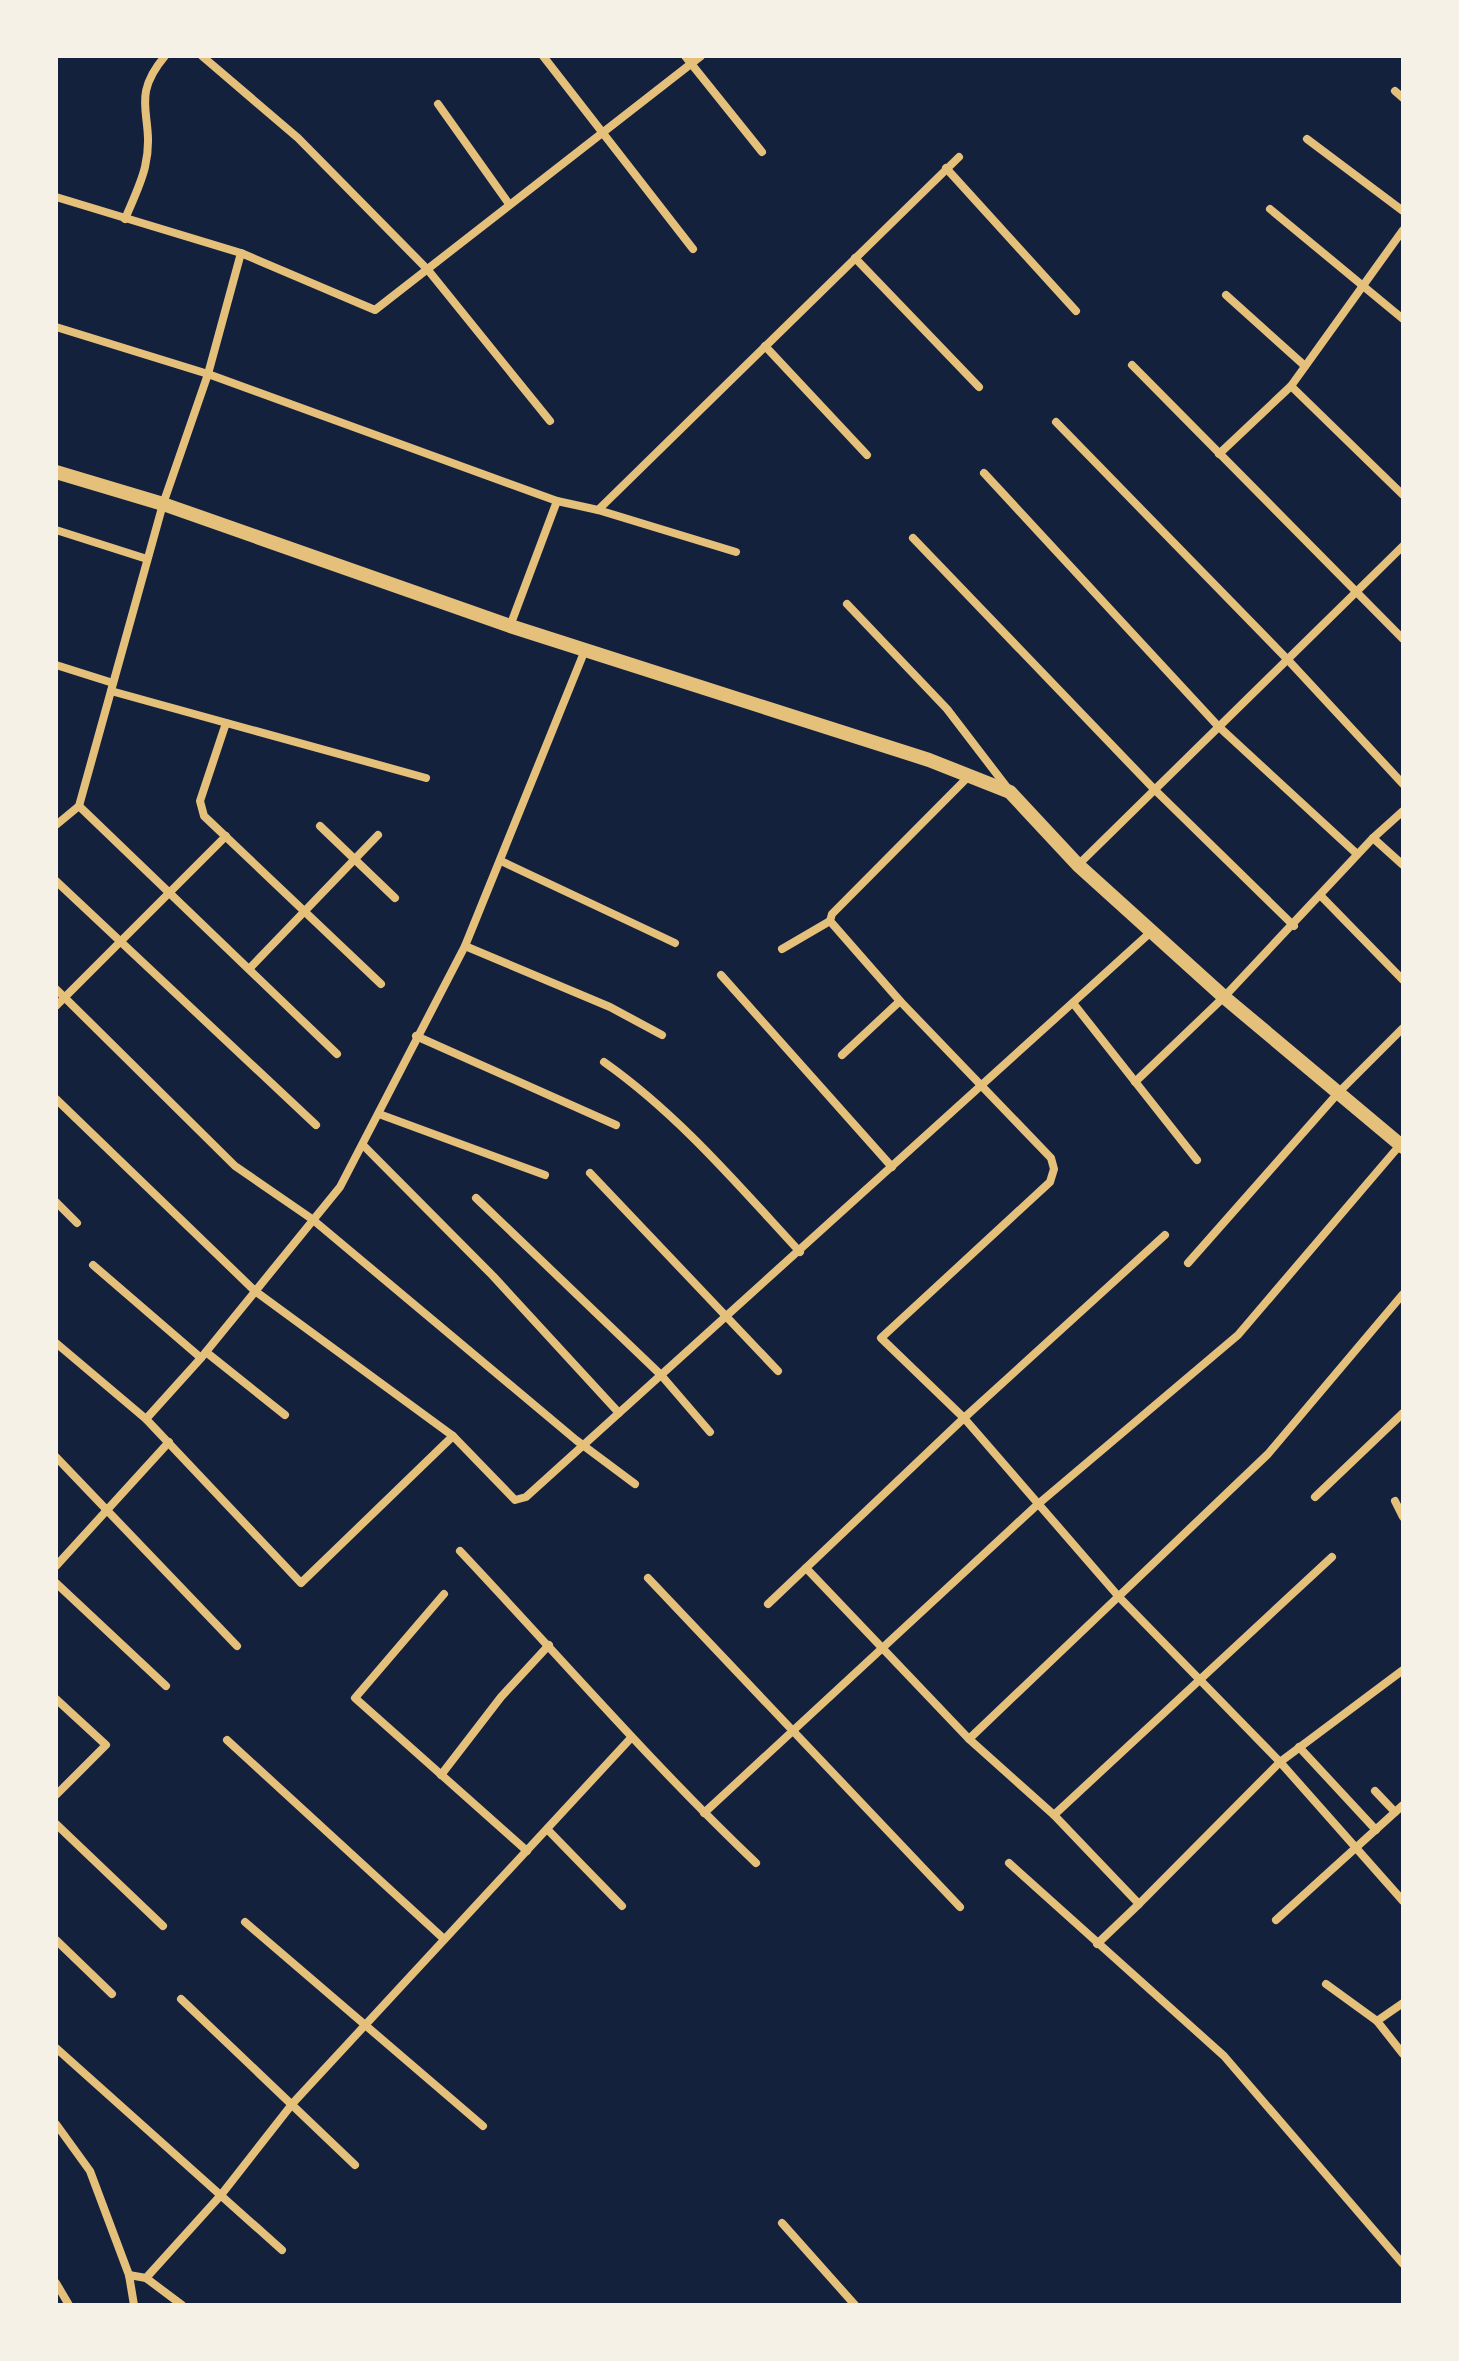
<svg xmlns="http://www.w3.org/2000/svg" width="1459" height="2361" font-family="'Source Serif 4',serif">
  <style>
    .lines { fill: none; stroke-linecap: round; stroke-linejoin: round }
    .minor { stroke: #e5c07b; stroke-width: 8 }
    .tertiary { stroke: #e5c07b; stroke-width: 14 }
  </style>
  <rect width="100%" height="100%" fill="#14213d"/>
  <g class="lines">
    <g class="minor">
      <path d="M202,56l96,82 130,132 122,151"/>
      <path d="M543,56l150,193"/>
      <path d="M685,56l77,96"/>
      <path d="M1395,91l8,7"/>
      <path d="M438,104l71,100"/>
      <path d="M1307,139l96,72"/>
      <path d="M946,168l130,143"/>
      <path d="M56,197l185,56 134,57 326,-254"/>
      <path d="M1270,209l133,110"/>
      <path d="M125,219c7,-17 16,-35 20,-52 12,-51 -18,-66 20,-111"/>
      <path d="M855,258l124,129"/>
      <path d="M1226,295l79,71"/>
      <path d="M56,327l152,47 349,127 41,9 138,42"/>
      <path d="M765,346l102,109"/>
      <path d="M1132,365l271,274"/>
      <path d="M1291,386l112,109"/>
      <path d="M1056,422l232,238 115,124"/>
      <path d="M1219,454l72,-68 112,-156"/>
      <path d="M984,473l234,253 139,128"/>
      <path d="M598,510l361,-353"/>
      <path d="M56,530l91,29"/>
      <path d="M913,538l241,251 140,137"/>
      <path d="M847,604l100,105 62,81"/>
      <path d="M510,626l47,-125"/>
      <path d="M56,665l57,18"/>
      <path d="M111,691l315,87"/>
      <path d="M226,723l-26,78 4,15 177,168"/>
      <path d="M970,775l-138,139 -2,7 70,80 151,157 3,11 -4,13 -169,156 83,80 155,179 161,165 123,139"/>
      <path d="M79,806l258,248"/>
      <path d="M56,825l23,-19 84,-302 45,-130 33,-121"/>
      <path d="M320,826l75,72"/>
      <path d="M1373,838l30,27"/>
      <path d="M501,861l174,82"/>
      <path d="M1078,865l325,-319"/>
      <path d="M56,881l260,244"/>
      <path d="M1321,896l82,84"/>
      <path d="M465,946l145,61 52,28"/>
      <path d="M782,949l48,-28"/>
      <path d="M250,968l128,-133"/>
      <path d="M721,975l171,192"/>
      <path d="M56,989l179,177 77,53 264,221 59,44"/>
      <path d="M1073,1003l124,157"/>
      <path d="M56,1006l170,-170"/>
      <path d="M416,1036l200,89"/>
      <path d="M842,1055l58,-54"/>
      <path d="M604,1062c75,53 134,123 196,190"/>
      <path d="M1135,1082l89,-85 149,-159 30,-27"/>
      <path d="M56,1099l199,192 198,145 62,64 11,-3 626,-566"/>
      <path d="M379,1114l166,61"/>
      <path d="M363,1145l130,131 126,137"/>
      <path d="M590,1173l188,198"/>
      <path d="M476,1198l185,177 49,57"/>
      <path d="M56,1202l21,21"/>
      <path d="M1188,1263l151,-171 64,-64"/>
      <path d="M93,1265l108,93"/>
      <path d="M56,1343l90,76 155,164 152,-147"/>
      <path d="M206,1352l79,63"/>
      <path d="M146,1419l55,-61 139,-171 125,-241 120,-296"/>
      <path d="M56,1457l181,189"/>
      <path d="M1315,1497l88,-84"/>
      <path d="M1395,1501l8,16"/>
      <path d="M460,1551c99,105 191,212 296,312"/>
      <path d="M56,1566l113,-124"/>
      <path d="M806,1568l163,171 85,76 85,89 141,-142 123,-92"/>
      <path d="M648,1578l312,329"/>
      <path d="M56,1583l110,103"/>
      <path d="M444,1594l-89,104 172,153"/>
      <path d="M768,1604l196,-186 201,-183"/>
      <path d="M56,1699l50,46 -50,50"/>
      <path d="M969,1739l299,-285 135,-160"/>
      <path d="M227,1740l217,199"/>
      <path d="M1299,1747l77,83"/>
      <path d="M441,1775l60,-78 48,-52"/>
      <path d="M1375,1791l20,21"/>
      <path d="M704,1813l333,-308 201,-170 162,-190"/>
      <path d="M1054,1815l278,-258"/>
      <path d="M56,1824l107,102"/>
      <path d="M547,1829l75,77"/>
      <path d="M1009,1863l215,193 179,208"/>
      <path d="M1276,1920l127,-115"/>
      <path d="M245,1922l238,204"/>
      <path d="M56,1940l56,54"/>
      <path d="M1097,1944l42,-40"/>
      <path d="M1326,1984l51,37"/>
      <path d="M181,1999l174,166"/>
      <path d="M1403,2003l-26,18 26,33"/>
      <path d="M56,2048l226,202"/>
      <path d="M56,2124l34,47 39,104 5,30"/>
      <path d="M782,2223l73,82"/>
      <path d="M129,2275l17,3 36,27"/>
      <path d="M146,2278l75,-83 72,-92 337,-364"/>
      <path d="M56,2283l13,22"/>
    </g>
    <path class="tertiary" d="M56,472l107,32 347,122 419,134 81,32 68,73 146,132 179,150"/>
  </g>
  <rect width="1459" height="2361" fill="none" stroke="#f6f1e7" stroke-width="116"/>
</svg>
